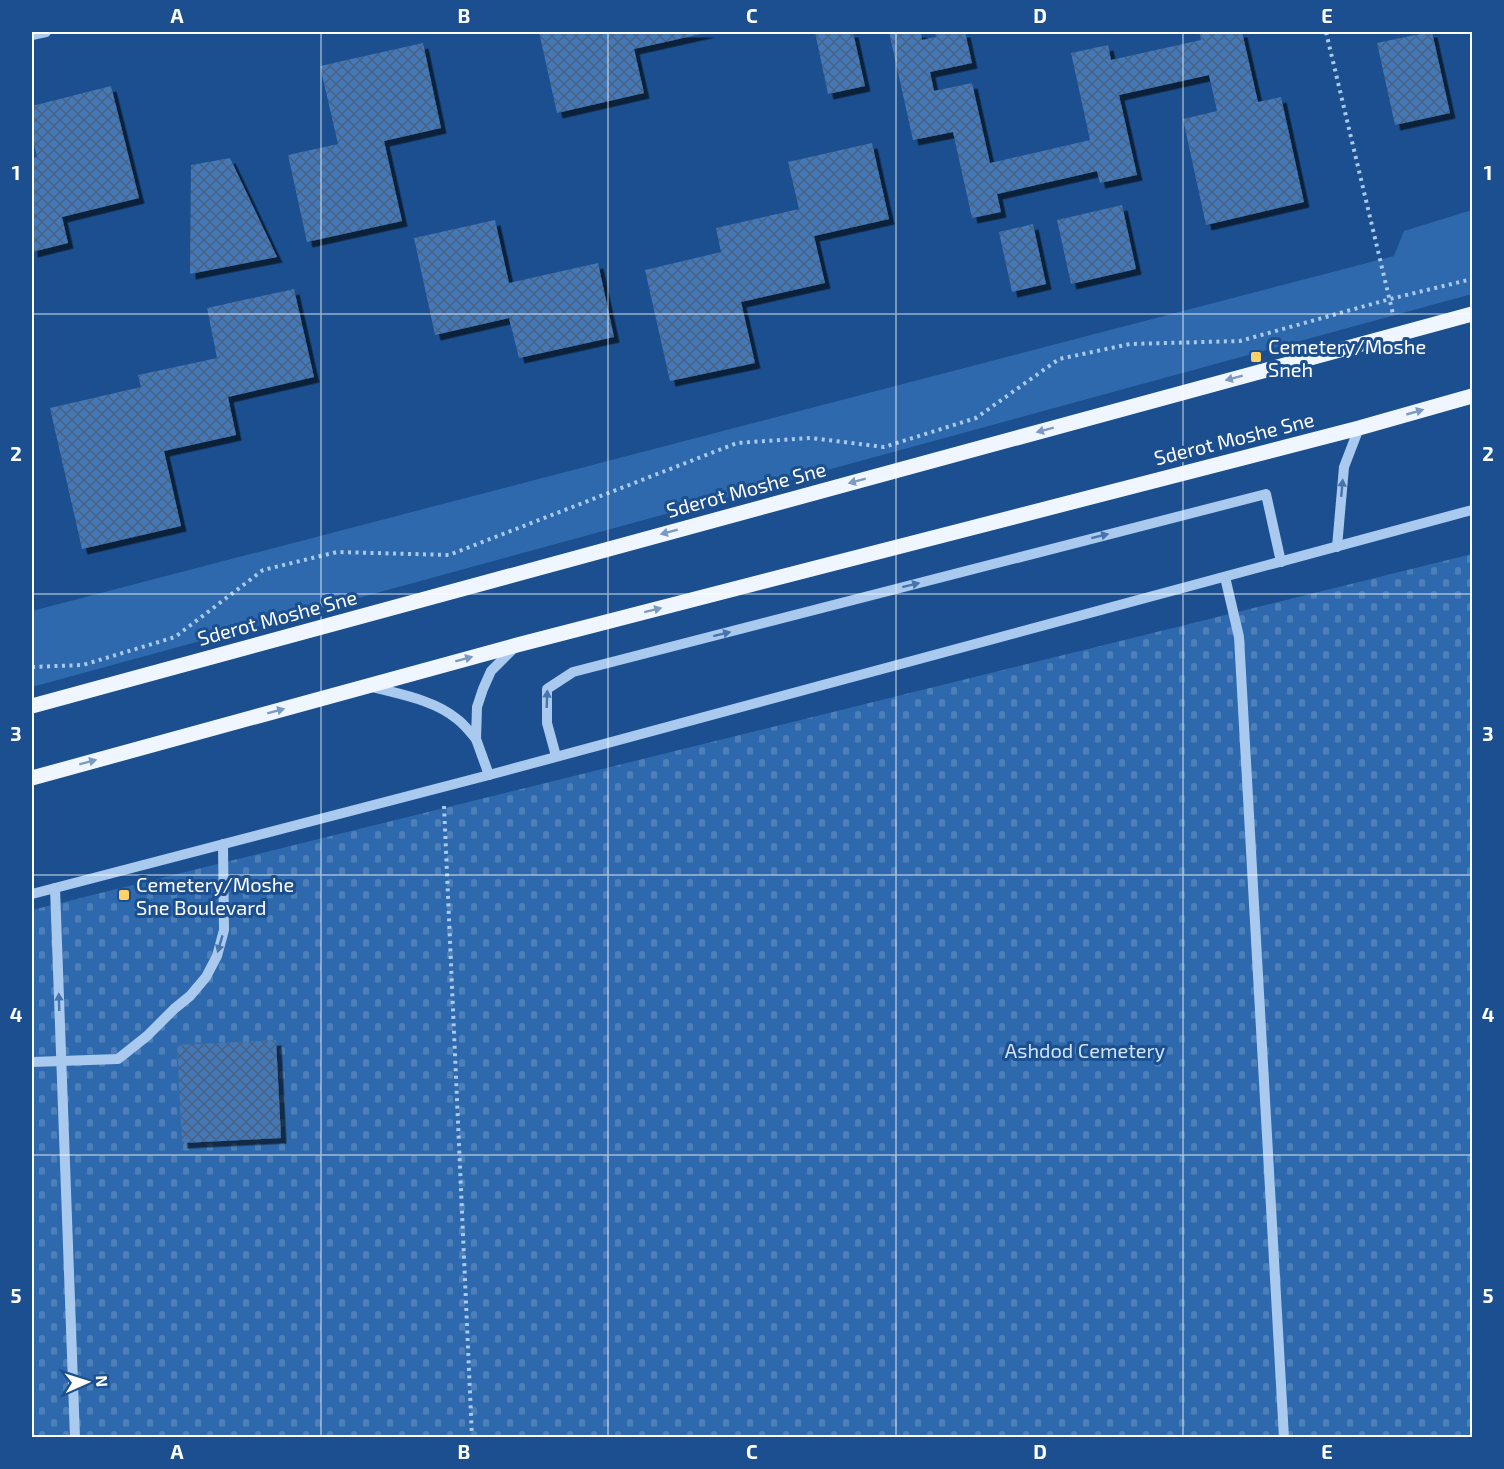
<svg xmlns="http://www.w3.org/2000/svg" width="1504" height="1469" font-family="'Exo 2',sans-serif">
  <style>
    .cemetery { fill: url(#cemetery-stones) }
    .park { fill: #2e69ad }
    .building { fill: url(#building-cross-hatch); filter: url(#shadow) }
    .lines { fill: none; stroke-linecap: round; stroke-linejoin: round }
    .path { stroke: #a9c9ee; stroke-width: 4; stroke-dasharray: 3 4.5; stroke-linecap: butt }
    .minor { stroke: #a9c9ee; stroke-width: 10 }
    .major { stroke: #f0f6ff; stroke-width: 15 }
    .oneway { fill: #7b9ac1 }
    .oneway2 { fill: #4674ac }
    .grid { fill: none; stroke: #fff; stroke-width: 1.5; stroke-opacity: 0.55 }
    .poi-dot { fill: #ffd166; stroke: #1b4f8f; stroke-width: 2 }
    .labels { text-anchor: middle; dominant-baseline: central; stroke-width: 6; stroke-linejoin: round; paint-order: stroke }
    .poi-label { font-size: 20px; fill: #fff; stroke: #1b4f8f; text-anchor: start }
    .street-label { font-size: 20px; fill: #fff; stroke: #1b4f8f }
    .park-label { font-size: 20px; fill: #cfe3fa; stroke: #1b4f8f }
    .neatline { fill: none; stroke: #fff; stroke-width: 2 }
    .grid-label { font-size: 20px; text-anchor: middle; font-weight: bold; fill: #fff }
  </style>
  <defs>
    <pattern id="cemetery-stones" width="16" height="16" patternUnits="userSpaceOnUse" patternTransform="scale(1.5)"><rect width="16" height="16" fill="#2e69ad"/><path d="M2 7V4a2 2 0 0 1 4 0v3zM10 15v-3a2 2 0 0 1 4 0v3z" fill="#4d80b9"/></pattern>
    <pattern id="building-cross-hatch" width="8" height="8" patternUnits="userSpaceOnUse" patternTransform="scale(1.5)"><rect width="8" height="8" fill="#4478b7"/><path d="M0 0l8 8M0 8l8-8" fill="none" stroke="#486282"/></pattern>
    <filter id="shadow"><feDropShadow dx="5.5" dy="5.5" stdDeviation="0" flood-color="#0009"/></filter>
  </defs>
  <rect width="100%" height="100%" fill="#1b4f8f"/>
  <path class="cemetery" d="M1472,554v883h-1440v-527z"/>
  <path class="park" d="M1472,210v84l-1440,393v-76l1362,-355 10,-25z"/>
  <g class="building">
    <path d="M539,32h171l-76,17 10,44 -87,20z"/>
    <path d="M815,32h38l12,54 -37,8z"/>
    <path d="M889,32h32l1,8 14,-3 -1,-5h30l7,31 -42,9 4,19 38,-8 18,80 100,-23 -19,-87 37,-8 3,15 90,-20 -2,-8h43l16,70 23,-5 23,105 -98,23 -23,-106 34,-8 -8,-36 -90,20 18,80 -37,8 -3,-12 -100,23 4,18 -29,6 -19,-86 -40,8z"/>
    <path d="M1429,32h3l18,81 -55,12 -18,-82z"/>
    <path d="M423,43l18,85 -57,13 18,80 -95,21 -19,-87 50,-11 -18,-78z"/>
    <path d="M111,86l28,112 -77,19 6,26 -36,9v-94l5,-1 -5,-21v-30z"/>
    <path d="M872,143l17,76 -75,17 11,47 -84,19 14,61 -85,18 -25,-111 76,-18 -5,-24 83,-19 -11,-47z"/>
    <path d="M230,158l47,99 -87,17 1,-109z"/>
    <path d="M1122,205l14,64 -65,15 -14,-64z"/>
    <path d="M495,220l14,63 89,-20 16,74 -95,21 -10,-40 -74,17 -21,-97z"/>
    <path d="M1033,224l13,60 -34,8 -13,-60z"/>
    <path d="M294,289l20,88 -86,20 8,38 -72,16 17,75 -99,23 -32,-141 91,-21 -3,-12 79,-17 -10,-50z"/>
    <path d="M276,1040l5,98 -99,5 -5,-98z"/>
  </g>
  <g class="lines">
    <g class="path">
      <path d="M1326,32l67,282"/>
      <path d="M32,667l51,-2 92,-28 88,-67 74,-18 112,3 288,-112 74,-5 73,9 92,-29 83,-59 71,-15 110,-3 150,-42 82,-20"/>
      <path d="M444,806l28,632"/>
    </g>
    <g class="minor">
      <path d="M32,35l14,-3"/>
      <path d="M1337,547l7,-80 15,-39"/>
      <path d="M1225,577l14,60 45,801"/>
      <path d="M369,686c28,8 64,13 88,33 7,5 13,13 19,20"/>
      <path d="M556,756l-9,-33v-34l26,-17 693,-178 15,68"/>
      <path d="M489,775l-13,-36 1,-32 6,-18 8,-18 25,-25"/>
      <path d="M55,888l20,550"/>
      <path d="M32,894l457,-119 983,-265"/>
      <path d="M32,1062l86,-3 29,-23 27,-27 16,-13 16,-19 11,-21 7,-26 -1,-86"/>
    </g>
    <g class="major">
      <path d="M32,706l1440,-392"/>
      <path d="M32,778l485,-133 842,-217 113,-32"/>
    </g>
  </g>
  <defs><path id="oneway-solid" d="M-6-.8H1V-3.2L6.5 0L1 3.2V.8H-6Z" transform="scale(1.5)"/></defs>
  <g class="oneway">
    <use href="#oneway-solid" transform="translate(1234 378) rotate(165)"/>
    <use href="#oneway-solid" transform="translate(1415 412) rotate(-16)"/>
    <use href="#oneway-solid" transform="translate(1045 430) rotate(165)"/>
    <use href="#oneway-solid" transform="translate(857 481) rotate(165)"/>
    <use href="#oneway-solid" transform="translate(669 532) rotate(165)"/>
    <use href="#oneway-solid" transform="translate(653 610) rotate(-14)"/>
    <use href="#oneway-solid" transform="translate(464 659) rotate(-15)"/>
    <use href="#oneway-solid" transform="translate(276 711) rotate(-15)"/>
    <use href="#oneway-solid" transform="translate(88 762) rotate(-15)"/>
  </g>
  <g class="oneway2">
    <use href="#oneway-solid" transform="translate(1342 488) rotate(-85)"/>
    <use href="#oneway-solid" transform="translate(1100 536) rotate(-14)"/>
    <use href="#oneway-solid" transform="translate(911 585) rotate(-14)"/>
    <use href="#oneway-solid" transform="translate(722 634) rotate(-14)"/>
    <use href="#oneway-solid" transform="translate(547 699) rotate(-88)"/>
    <use href="#oneway-solid" transform="translate(220 944) rotate(106)"/>
    <use href="#oneway-solid" transform="translate(59 1002) rotate(-92)"/>
  </g>
  <path class="grid" d="M321,32v1406M608,32v1406M896,32v1406M1183,32v1406M32,314h1440M32,594h1440M32,875h1440M32,1155h1440"/>
  <g class="poi-dot">
    <rect x="1250" y="351" width="12" height="12" rx="3"/>
    <rect x="118" y="889" width="12" height="12" rx="3"/>
  </g>
  <g class="labels">
    <g class="poi-label">
      <text x="1268" y="346">Cemetery/Moshe<tspan x="1268" dy="23">Sneh</tspan></text>
      <text x="136" y="884">Cemetery/Moshe<tspan x="136" dy="23">Sne Boulevard</tspan></text>
    </g>
    <g class="street-label">
      <text transform="translate(1234 438) rotate(-14)">Sderot Moshe Sne</text>
      <text transform="translate(746 489) rotate(-15)">Sderot Moshe Sne</text>
      <text transform="translate(277 617) rotate(-15)">Sderot Moshe Sne</text>
    </g>
    <g class="park-label">
      <text x="1085" y="1050">Ashdod Cemetery</text>
    </g>
  </g>
  <rect width="1504" height="1469" fill="none" stroke="#1b4f8f" stroke-width="66"/>
  <g transform="translate(87 1382) rotate(87)" stroke="#1b4f8f" stroke-width="4.5" paint-order="stroke">
  <path d="M0-4.5L10 22L0 15L-10 22Z" fill="#ffffff"/>
  <text y="-9" font-size="16" font-weight="bold" text-anchor="middle" fill="#ffffff">N</text>
  </g>
  <rect x="33" y="33" width="1438" height="1403" class="neatline"/>
  <g class="grid-label">
    <text x="177" y="23">A</text>
    <text x="464" y="23">B</text>
    <text x="752" y="23">C</text>
    <text x="1040" y="23">D</text>
    <text x="1327" y="23">E</text>
    <text x="16" y="180">1</text>
    <text x="1488" y="180">1</text>
    <text x="16" y="461">2</text>
    <text x="1488" y="461">2</text>
    <text x="16" y="741">3</text>
    <text x="1488" y="741">3</text>
    <text x="16" y="1022">4</text>
    <text x="1488" y="1022">4</text>
    <text x="16" y="1303">5</text>
    <text x="1488" y="1303">5</text>
    <text x="177" y="1459">A</text>
    <text x="464" y="1459">B</text>
    <text x="752" y="1459">C</text>
    <text x="1040" y="1459">D</text>
    <text x="1327" y="1459">E</text>
  </g>
</svg>
